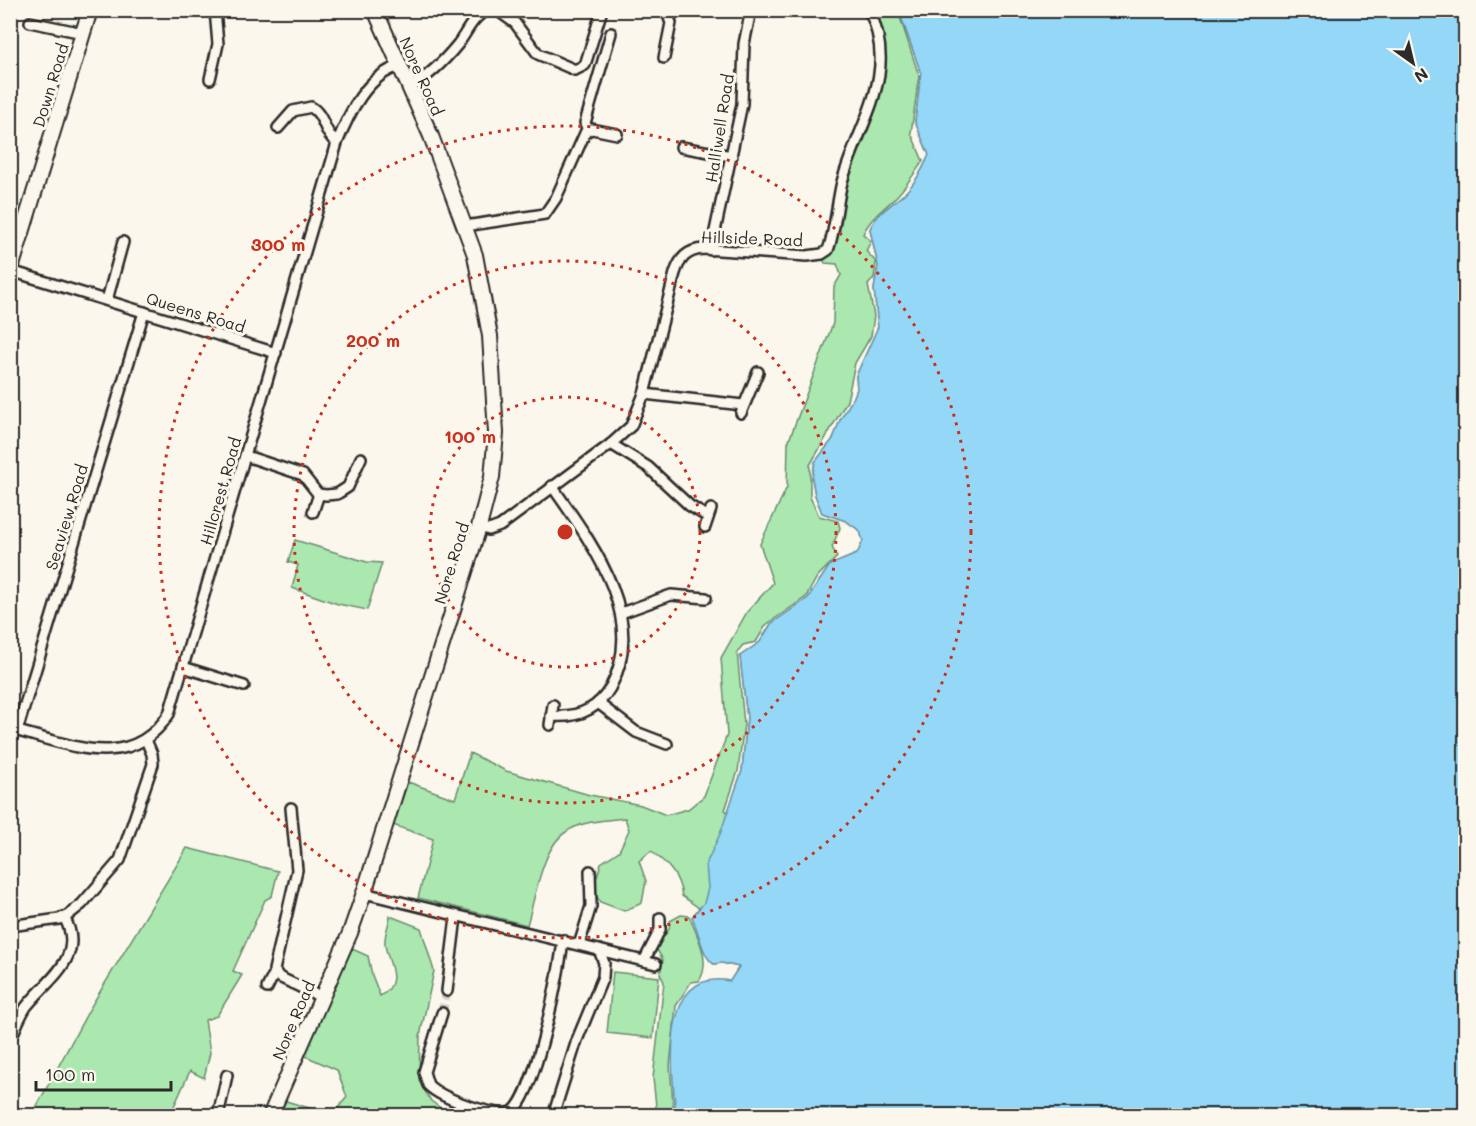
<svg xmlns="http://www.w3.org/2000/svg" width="1476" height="1126" font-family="Mali,sans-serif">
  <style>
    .green { fill: #aae8af; stroke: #6a8a6d; stroke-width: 1.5 }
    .water { fill: #95d7f7; stroke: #6b92a5; stroke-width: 1.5 }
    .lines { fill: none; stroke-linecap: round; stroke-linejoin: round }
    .street-tunnel { stroke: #d1cec5; stroke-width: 9; stroke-dasharray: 9 4.5; stroke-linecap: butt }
    .street-casing { stroke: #2b2b2b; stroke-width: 14 }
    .secondary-casing { stroke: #2b2b2b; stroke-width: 18 }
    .street { stroke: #fbf7ec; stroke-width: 9 }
    .secondary { stroke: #fbf7ec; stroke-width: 14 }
    .ring { fill: none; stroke: #c8321e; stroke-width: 3; stroke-dasharray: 3 6 }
    .labels { text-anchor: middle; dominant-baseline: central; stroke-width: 6; stroke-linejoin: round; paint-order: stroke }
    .street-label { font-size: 16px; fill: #2b2b2b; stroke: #fbf7ec }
    .centre { fill: #c8321e; stroke: #fbf7ec; stroke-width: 3 }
    .ring-label { font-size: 18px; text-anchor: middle; font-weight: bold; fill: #c8321e; stroke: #fbf7ec; stroke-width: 6; stroke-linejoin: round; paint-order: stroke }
  </style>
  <rect width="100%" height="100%" fill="#fbf7ec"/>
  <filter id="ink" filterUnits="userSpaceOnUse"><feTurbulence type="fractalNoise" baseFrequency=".0167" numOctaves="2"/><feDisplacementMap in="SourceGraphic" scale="12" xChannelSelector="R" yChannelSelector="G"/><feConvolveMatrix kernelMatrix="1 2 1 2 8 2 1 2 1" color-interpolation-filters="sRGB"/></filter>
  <g filter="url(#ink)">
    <g class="green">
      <path d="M874,11h24l21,65 -8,57 12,28c-9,13 -18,27 -29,38 -12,11 -25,21 -31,35l8,7 -5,10 10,11 -2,16 -6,7 6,31 -3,20 -16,27 -8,38 -37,64v32l9,19 19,5 2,7 -8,19 5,10 -20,20 -11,20 -40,28 -10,17 -13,3 -6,7 7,72 -6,47 -13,39 3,2 14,-41 5,-53 -7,-62 20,-14 11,-18 37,-26 22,-33 27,-11 6,-13 -3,-10 -14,-10 -24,-8 -7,-18 -3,-17 3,-16 18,-23 7,-19 14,-23 3,-8 -1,-13 22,-49 -4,-38 4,-23 -8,-37c6,-16 24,-25 36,-37 11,-11 17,-23 23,-37l-14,-33 6,-49 -22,-62h171l-56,783 -284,187 9,-14 -17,-4 -8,1c-12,-7 -15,-33 -22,-47l7,-9 -17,-12c-3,-21 -14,-32 -31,-45l-12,10 7,20 -4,22 -18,8 -24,-9 -7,-12 8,-27 18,-12 10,-21 -4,-12c-19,2 -43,3 -59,14 -24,15 -31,67 -39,93l-109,-27 15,-59 -40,-14 15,-43 47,17 15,-46 36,18 84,24 51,10 25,10 22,-6 16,-13 23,-61 -6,-77 26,-46 26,-29 -13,-39 27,-57 1,-44 45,-120 1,-36 7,-12 -4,-11 -12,-1 -2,-4c18,-12 15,-44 21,-64 10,-41 36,-79 40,-122 3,-22 0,-43 -10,-62z"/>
      <path d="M295,540l72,22 15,1 -15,47 -29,-6 -46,-16 6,-23 -10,-3z"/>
      <path d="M187,848l91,23 -6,25 -7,4 -32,71 9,4 -25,41 -12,4 5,33 -6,25 -14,-7 -20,44h-138l58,-107z"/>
      <path d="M681,915l8,1c8,19 23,46 10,65l-8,1 -15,24 -6,60 4,49h-17l-4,-37 11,-96 -4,-8 3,-14 -7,-12 13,-19 1,-8z"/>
      <path d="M390,916l31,12 13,43 -14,65 -1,45 12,20 19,14 -171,1 7,-15 46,14 15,-18 -10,-27 -36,-16 49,-106 18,8 4,19 8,21c25,-13 6,-36 5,-52 -1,-10 4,-18 5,-28z"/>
      <path d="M613,972l46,5 -6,61 -46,-5z"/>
    </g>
    <path class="water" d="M899,11h566v1104h-789c-4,-43 -18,-148 54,-134l9,-14 -17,-4 -8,1c-12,-7 -15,-33 -22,-47l12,-14 4,-15 -2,-24 14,-30 22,-63 5,-53 -7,-62 20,-14 11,-18 37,-26 22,-33 27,-11 6,-13 -3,-10 -14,-10 -24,-8 -7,-18 -3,-17 3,-16 18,-23 7,-19 14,-23 3,-8 -1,-13 22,-49 -4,-38 4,-23 -8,-37c6,-16 24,-25 36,-37 11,-11 17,-23 23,-37l-14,-33 6,-49z"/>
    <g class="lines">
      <path class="street-tunnel" d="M442,1013l5,-22"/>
      <g class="street-casing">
        <g id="street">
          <path d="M497,10l18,13 23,31 37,16 10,-5 17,-55"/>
          <path d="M30,22l53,11"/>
          <path d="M664,58l7,-35 -5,-13"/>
          <path d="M210,79l8,-35 -3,-34"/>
          <path d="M410,87c18,-10 35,-27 48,-43 10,-13 14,-28 31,-34"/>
          <path d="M278,128l15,-17 18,-4c14,8 12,26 26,36"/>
          <path d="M588,130l-3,-7 26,-90"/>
          <path d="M681,147l51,9"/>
          <path d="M465,226l80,-12 11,-16 30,-67 6,-2 25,5"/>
          <path d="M711,250l31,-146 2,-60 7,-34"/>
          <path d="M11,271l265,82"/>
          <path d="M107,300l16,-58"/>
          <path d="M644,394l99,11"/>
          <path d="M741,413l17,-41"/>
          <path d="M611,444l37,23 42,39 18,11"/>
          <path d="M246,456l57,19 15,19 8,1 11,-1 11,-7 13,-29"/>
          <path d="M313,512l6,-18"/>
          <path d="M479,527l10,3 11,-4 111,-82 20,-18 13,-32 31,-121c5,-15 12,-23 29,-24l103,7 15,-2 6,-4c7,-18 9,-48 14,-68 17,-61 58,-107 27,-172"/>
          <path d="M705,527l6,-18"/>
          <path d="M621,613l50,-18 35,3"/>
          <path d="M183,667l61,19"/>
          <path d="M598,703l38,29 31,12"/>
          <path d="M551,716c25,2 46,-5 59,-28 39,-70 -19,-146 -58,-202"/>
          <path d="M550,725l3,-20"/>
          <path d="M10,729c57,14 120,46 159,-15l168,-571c12,-30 30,-68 63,-77"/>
          <path d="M17,731l127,-419"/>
          <path d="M291,808l6,62 -23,100 5,7 42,20"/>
          <path d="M364,893l292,71"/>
          <path d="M10,926l49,-7 8,-3 15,-12 38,-44 33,-96 -1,-10 -6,-14"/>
          <path d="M579,945l12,-39 -1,-35"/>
          <path d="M644,961l16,-31v-12"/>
          <path d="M267,988l8,-16"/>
          <path d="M447,991l9,-74"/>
          <path d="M442,1013l-18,59 4,13c13,13 66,33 84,27 23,-15 48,-141 51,-172"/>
          <path d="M10,1041c5,-12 9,-23 16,-34 22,-28 61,-50 38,-90"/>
          <path d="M218,1116l9,-41"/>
          <path d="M553,1116l24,-76 26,-63 1,-14 -5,-13"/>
        </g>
      </g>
      <g class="secondary-casing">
        <g id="secondary">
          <path d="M10,272l80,-262"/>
          <path d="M270,1116l80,-183 14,-40 115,-366 13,-50 4,-44 -6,-97 -15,-81 -44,-119 -56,-126"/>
        </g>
      </g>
      <use href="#street" class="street"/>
      <use href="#secondary" class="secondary"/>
    </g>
  </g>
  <g class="ring">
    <circle cx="565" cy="532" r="135"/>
    <circle cx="565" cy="532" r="271"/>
    <circle cx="565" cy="532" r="406"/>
  </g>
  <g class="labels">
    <g class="street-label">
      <text transform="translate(422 76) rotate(66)">Nore Road</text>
      <text transform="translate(50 85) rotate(-73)">Down Road</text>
      <text transform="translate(719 128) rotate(-81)">Halliwell Road</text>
      <text transform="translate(752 238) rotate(2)">Hillside Road</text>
      <text transform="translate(196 312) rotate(17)">Queens Road</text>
      <text transform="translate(220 491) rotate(-74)">Hillcrest Road</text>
      <text transform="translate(66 517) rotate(-73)">Seaview Road</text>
      <text transform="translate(451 563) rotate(-73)">Nore Road</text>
      <text transform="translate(293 1020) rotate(-67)">Nore Road</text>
    </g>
  </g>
  <circle cx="565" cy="532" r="9" class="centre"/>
  <g class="ring-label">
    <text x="278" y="251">300 m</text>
    <text x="373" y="347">200 m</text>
    <text x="470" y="443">100 m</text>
  </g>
  <rect width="1476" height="1126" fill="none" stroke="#fbf7ec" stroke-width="36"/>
  <rect x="18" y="18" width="1440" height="1090" fill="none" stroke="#2b2b2b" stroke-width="2" filter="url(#ink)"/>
  <g transform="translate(1413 63) rotate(146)" stroke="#fbf7ec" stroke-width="4.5" paint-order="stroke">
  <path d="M0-4.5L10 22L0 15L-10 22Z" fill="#2b2b2b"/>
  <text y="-9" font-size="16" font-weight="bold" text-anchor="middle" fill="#2b2b2b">N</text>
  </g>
  <path d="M36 1081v9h135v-9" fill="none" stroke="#2b2b2b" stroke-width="3"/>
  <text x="45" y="1081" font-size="18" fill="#2b2b2b" stroke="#fbf7ec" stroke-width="4.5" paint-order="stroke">100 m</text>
</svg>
